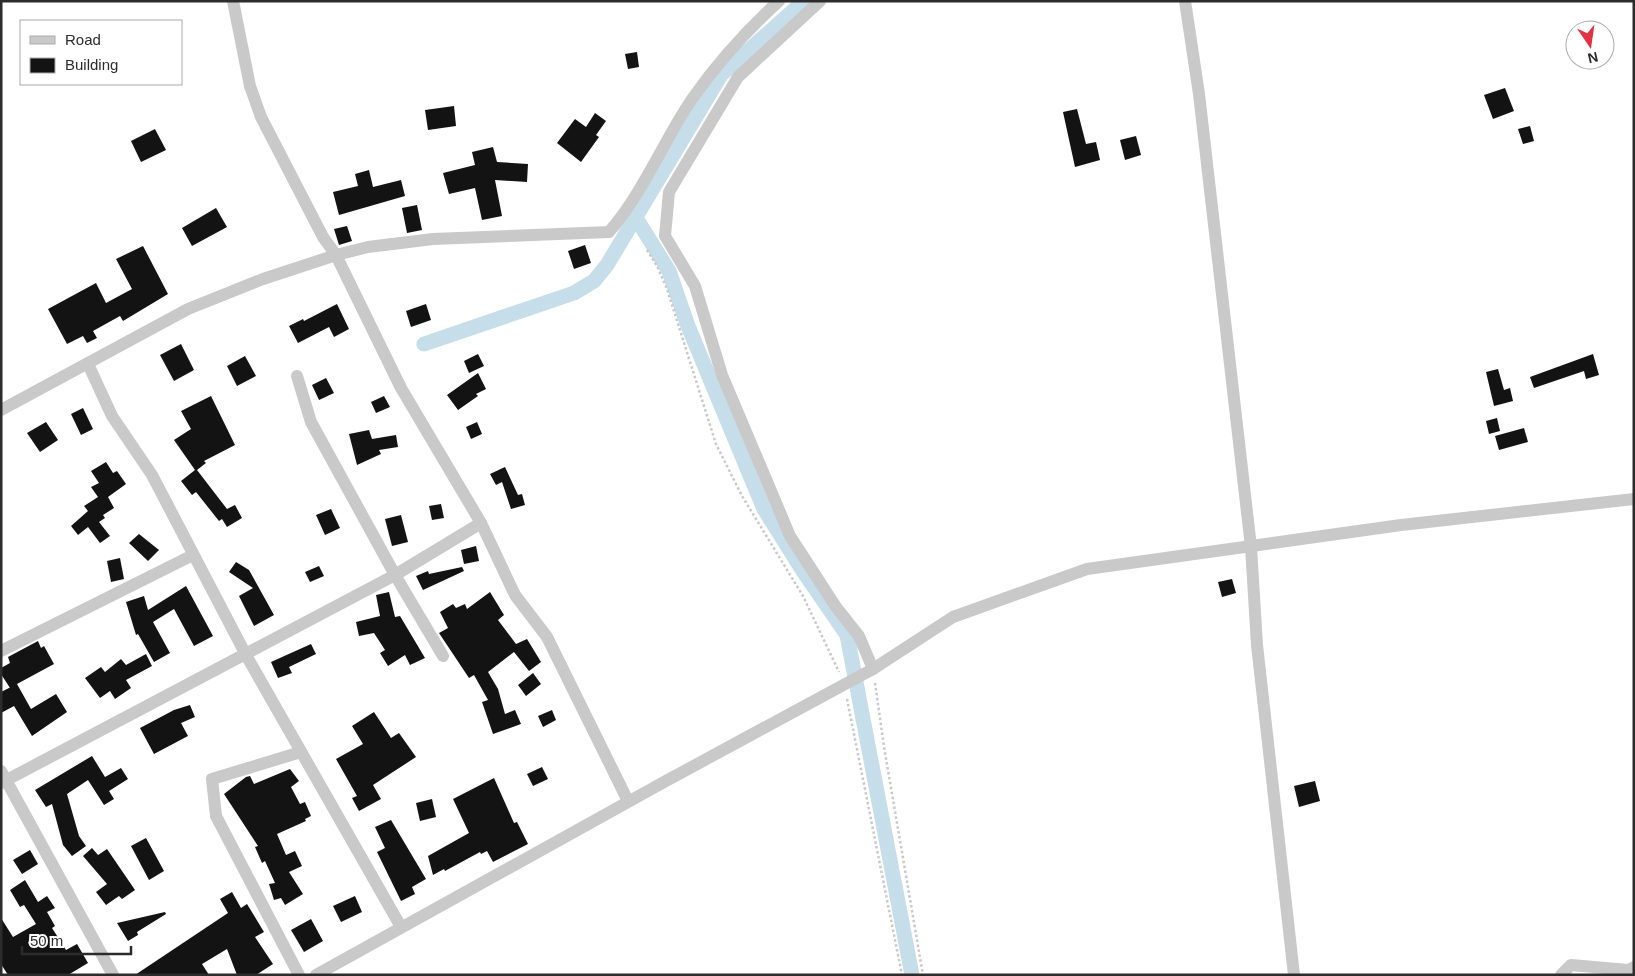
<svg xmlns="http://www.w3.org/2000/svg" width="1635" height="976" font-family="Helvetica,sans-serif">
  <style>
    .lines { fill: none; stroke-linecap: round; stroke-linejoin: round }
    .canal { stroke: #c6ddea; stroke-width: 15 }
    .building { fill: #131313 }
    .path { stroke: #c9c9c9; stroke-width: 2.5; stroke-dasharray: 2.5 2.5; stroke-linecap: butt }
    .street { stroke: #c9c9c9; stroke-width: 12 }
  </style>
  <rect width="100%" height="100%" fill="#fff"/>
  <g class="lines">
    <g class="canal">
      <path d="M636,218l33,53 19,55 76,183 39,62 44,64 65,340"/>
      <path d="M424,344l150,-51 20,-12 13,-16 114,-190 83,-74"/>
    </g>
  </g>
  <g class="building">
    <path d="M637,52l2,15 -11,2 -3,-15z"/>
    <path d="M1505,88l9,23 -21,8 -9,-24z"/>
    <path d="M454,106l2,20 -28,4 -3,-20z"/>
    <path d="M1077,109l9,35 10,-2 4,18 -25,7 -12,-55z"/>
    <path d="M595,113l11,8 -10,14 3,2 -18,25 -24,-19 18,-24 11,8z"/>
    <path d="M1530,126l4,15 -11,3 -5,-15z"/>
    <path d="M155,129l11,21 -25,12 -10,-21z"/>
    <path d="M1136,136l5,19 -16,5 -5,-20z"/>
    <path d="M493,147l4,15 31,2 -1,18 -32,-2 7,36 -20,4 -7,-32 -26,6 -6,-21 32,-8 -3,-13z"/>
    <path d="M369,170l4,17 28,-7 4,16 -66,19 -6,-23 25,-6 -3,-12z"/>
    <path d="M417,205l5,25 -15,3 -5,-25z"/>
    <path d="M216,208l11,19 -35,19 -10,-18z"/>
    <path d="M347,226l5,15 -13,4 -5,-16z"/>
    <path d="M585,245l6,18 -17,6 -6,-18z"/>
    <path d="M143,246l25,48 -45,27 -3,-5 -27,15 4,7 -10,5 -4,-7 -16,8 -19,-35 48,-26 10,20 26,-14 -16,-30z"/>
    <path d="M337,304l12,25 -15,8 -5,-10 -31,16 -9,-17 14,-7 1,2z"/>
    <path d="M426,304l5,16 -20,7 -5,-16z"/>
    <path d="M181,344l13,26 -20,11 -14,-26z"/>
    <path d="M478,354l6,12 -15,7 -5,-12z"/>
    <path d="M1593,354l6,21 -13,4 -2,-8 -50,17 -4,-11z"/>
    <path d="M245,356l11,20 -19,10 -10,-20z"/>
    <path d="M1498,369l6,21 6,-2 3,13 -19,5 -8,-34z"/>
    <path d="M478,373l8,16 -10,5 2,2 -20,14 -11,-15z"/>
    <path d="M326,378l8,15 -15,7 -7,-15z"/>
    <path d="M211,396l24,49 -31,16 2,2 -9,7 30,39 8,-4 7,13 -15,9 -5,-8 -3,2 -23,-29 -4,3 -11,-14 14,-11 -21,-30 17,-11 -10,-18z"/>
    <path d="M384,396l6,11 -14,6 -5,-11z"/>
    <path d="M83,408l10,21 -12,6 -10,-21z"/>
    <path d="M1497,418l3,13 -11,3 -3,-13z"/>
    <path d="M46,422l12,18 -18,12 -13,-19z"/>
    <path d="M477,422l5,12 -11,5 -5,-12z"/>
    <path d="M1524,428l4,14 -29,8 -4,-14z"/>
    <path d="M369,430l3,9 24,-4 2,12 -19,3 2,4 -24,11 -8,-31z"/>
    <path d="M106,462l7,11 4,-2 9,13 -18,13 6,11 -11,7 2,3 -6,4 11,14 -10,7 -12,-16 -10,8 -7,-9 17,-15 -4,-5 14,-9 -7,-10 8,-4 -8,-12z"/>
    <path d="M505,467l13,28 4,-1 3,11 -14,4 -9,-27 -6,3 -6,-11z"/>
    <path d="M441,504l3,14 -12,2 -3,-14z"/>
    <path d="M331,509l9,19 -15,7 -9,-20z"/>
    <path d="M401,515l7,27 -16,4 -7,-27z"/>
    <path d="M139,534l20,16 -11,11 -19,-18z"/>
    <path d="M476,546l3,15 -15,3 -3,-14z"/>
    <path d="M120,558l4,21 -13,3 -4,-21z"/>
    <path d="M236,562l13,8 25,45 -20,11 -15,-30 14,-8 -24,-16z"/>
    <path d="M319,566l5,10 -14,6 -5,-10z"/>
    <path d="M462,567l2,4 -41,19 -7,-14 12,-5 1,3z"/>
    <path d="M1232,579l4,14 -14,4 -4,-15z"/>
    <path d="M186,586l27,50 -19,10 -20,-37 -21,13 17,31 -16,9 -16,-28 -2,1 -10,-33 18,-6 4,14z"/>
    <path d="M389,592l6,25 5,-1 25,42 -15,7 -5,-10 -17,11 -8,-13 5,-3 -11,-17 -15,3 -3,-14 24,-6 -4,-21z"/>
    <path d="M490,592l14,23 -6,5 18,24 11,-5 14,23 -12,9 -15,-19 -26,20 10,17 7,25 10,-4 6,14 -28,10 -11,-32 6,-2 -14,-25 -5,3 -30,-45 9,-5 -8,-16 13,-8 3,4 9,-4 2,5z"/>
    <path d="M38,641l3,7 3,-2 10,18 -37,20 14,25 25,-15 11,18 -35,24 -18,-30 -13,7v-21l12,-6 -3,2 -9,-14v-6l9,-5 -2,-6z"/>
    <path d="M311,644l5,10 -27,13 3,6 -14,5 -7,-16z"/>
    <path d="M146,654l6,12 -26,14 5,8 -16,11 -5,-8 -10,7 -15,-20 16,-11 4,5 16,-13 5,6z"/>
    <path d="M533,673l8,11 -15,12 -8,-11z"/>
    <path d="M190,705l5,12 -14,6 7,13 -34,18 -14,-26 34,-18z"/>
    <path d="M552,710l4,10 -13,7 -5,-11z"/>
    <path d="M374,712l17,26 8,-5 17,24 -43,28 8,14 -22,12 -7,-13 5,-2 -21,-37 27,-15 -11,-18z"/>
    <path d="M92,756l13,21 16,-9 7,11 -19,12 5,8 -10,6 -16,-25 -21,14 12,42 7,10 -14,10 -9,-11 -11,-41 -6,3 -11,-17z"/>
    <path d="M542,767l6,12 -15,7 -6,-12z"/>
    <path d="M290,769l9,12 -8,6 9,17 5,-2 6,14 -6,3 1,2 -29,13 9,21 9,-4 7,15 -13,6 14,22 -18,11 -4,-7 -7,2 -5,-16 6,-1 -10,-22 -3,2 -7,-16 3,-1 -34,-52 22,-17 4,-1 4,8z"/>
    <path d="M494,778l20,45 3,-1 11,22 -35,18 -6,-11 -6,3 -1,-2 -35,19 -1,-2 -11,6 -5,-19 41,-23 -16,-34z"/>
    <path d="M1315,781l5,20 -21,6 -5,-21z"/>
    <path d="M432,799l4,18 -16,4 -4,-18z"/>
    <path d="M391,820l35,59 -14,8 3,7 -14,7 -24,-49 8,-4 -10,-21z"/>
    <path d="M146,838l18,33 -15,9 -18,-34z"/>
    <path d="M92,848l6,7 9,-6 28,41 -13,9 -3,-3 -13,9 -10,-13 11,-8 -24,-28z"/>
    <path d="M30,850l8,14 -16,10 -9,-14z"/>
    <path d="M25,880l13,22 9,-6 8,12 -8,4 8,14 -3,2 14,22 11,-6 11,19 -20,12h-60l-7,-11v-46l12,19 23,-13 -12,-19 -4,2 -10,-17z"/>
    <path d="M232,892l9,16 6,-4 17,28 -9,5 18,27 -17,11h-19l-10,-26 -25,15 7,11h-74l93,-62 -8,-14z"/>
    <path d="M355,896l7,16 -21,10 -8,-16z"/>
    <path d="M165,912l1,2 -29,18 1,3 -10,6 -11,-18z"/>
    <path d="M311,919l12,22 -19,11 -13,-22z"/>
  </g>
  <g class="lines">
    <g class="path">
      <path d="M647,250l10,16 10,23 49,155 26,52 61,100 36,76"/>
      <path d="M875,683l9,64 39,228"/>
      <path d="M847,699l55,276"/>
    </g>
    <g class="street">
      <path d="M233,1l17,85 11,31 62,120 13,18 65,133 80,135 34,72 32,42 81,164"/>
      <path d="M820,1l-82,76 -69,115 -4,44 30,50 27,89 68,161 46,71 23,29 14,33"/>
      <path d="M1185,1l14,93 52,453 6,98 37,330"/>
      <path d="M88,364l24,52 40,59 94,180 155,272"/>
      <path d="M297,376l14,46 84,153 48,81"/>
      <path d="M1,410l187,-101 75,-30 73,-24 32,-8 65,-8 176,-7c34,-39 54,-90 83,-133 26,-37 54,-68 87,-98"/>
      <path d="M1,651l192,-96"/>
      <path d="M1,771l112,204"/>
      <path d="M1,783l394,-208 86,-52"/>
      <path d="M299,975l-83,-159 -4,-37 89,-27"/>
      <path d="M316,975l348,-193 209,-113 80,-52 134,-48 314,-44 233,-26"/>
      <path d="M1561,975l10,-10 57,5 6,-3"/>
    </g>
  </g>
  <rect width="1635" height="976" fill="none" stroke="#2c2c2c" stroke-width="5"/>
  <rect x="20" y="20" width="162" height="65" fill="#ffffff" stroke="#ababab"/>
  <rect x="30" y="36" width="25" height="8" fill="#c9c9c9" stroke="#ababab"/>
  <text x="65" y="45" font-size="15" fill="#2c2c2c">Road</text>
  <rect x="30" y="58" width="25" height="15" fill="#131313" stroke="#ababab"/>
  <text x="65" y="70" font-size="15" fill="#2c2c2c">Building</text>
  <g transform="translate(1590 45) rotate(167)"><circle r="24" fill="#ffffff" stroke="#ababab"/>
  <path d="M0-4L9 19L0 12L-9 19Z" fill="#e13142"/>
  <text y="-8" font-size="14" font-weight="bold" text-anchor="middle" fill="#2c2c2c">N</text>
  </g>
  <path d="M22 946v8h109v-8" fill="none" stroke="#2c2c2c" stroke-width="2.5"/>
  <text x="30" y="946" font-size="15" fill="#2c2c2c" stroke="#ffffff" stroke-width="4" paint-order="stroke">50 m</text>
</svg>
